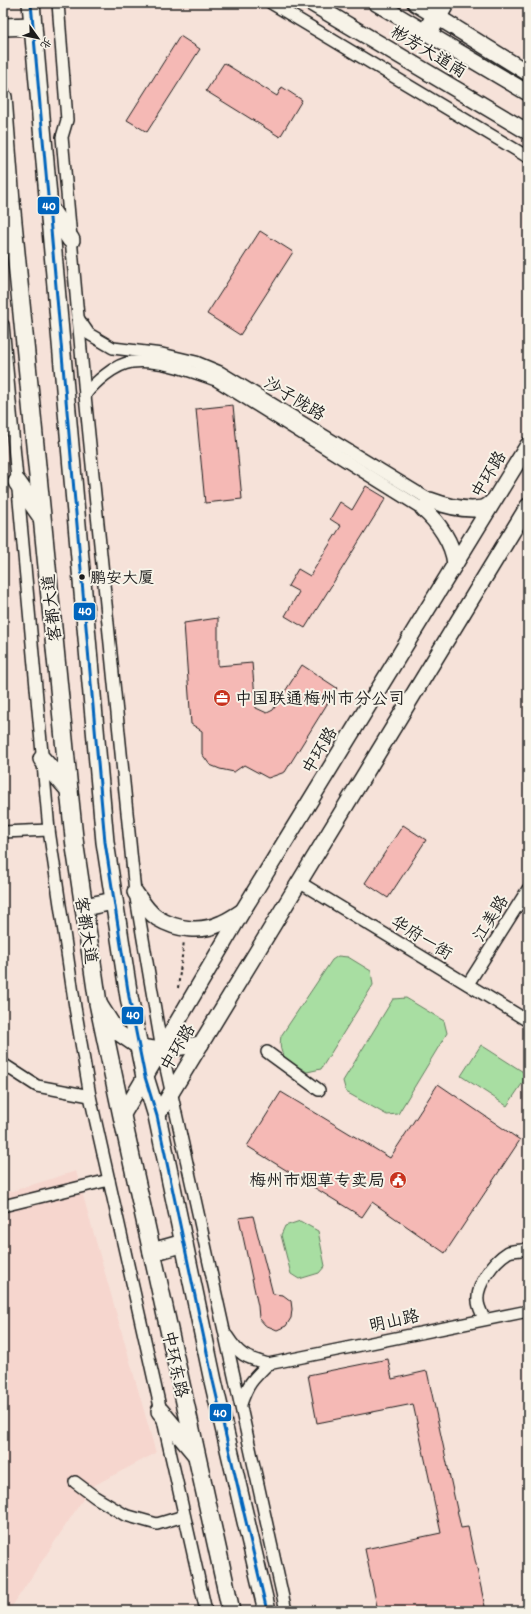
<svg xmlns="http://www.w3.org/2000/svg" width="531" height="1614" font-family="Itim,'LXGW WenKai TC',sans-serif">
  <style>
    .built { fill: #f6d6ce }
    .green { fill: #a8dea2; stroke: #627d5f }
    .building { fill: #f5b9b5; stroke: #1c1c1c }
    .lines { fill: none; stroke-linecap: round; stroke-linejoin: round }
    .minor-casing { stroke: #1c1c1c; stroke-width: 14 }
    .major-casing { stroke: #1c1c1c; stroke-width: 18 }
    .highway-casing { stroke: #1c1c1c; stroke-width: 20 }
    .path { stroke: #1c1c1c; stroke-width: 2; stroke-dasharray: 3 3; stroke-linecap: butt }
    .minor { stroke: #f7f3e8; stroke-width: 11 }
    .major { stroke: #f7f3e8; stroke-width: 15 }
    .highway { stroke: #f7f3e8; stroke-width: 17 }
    .bus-1-casing { stroke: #f7f3e8; stroke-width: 6 }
    .bus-1 { stroke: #0065bd; stroke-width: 3 }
    .bus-dot { fill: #1c1c1c; stroke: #f7f3e8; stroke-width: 1.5 }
    .labels { text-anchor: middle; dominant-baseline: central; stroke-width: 4; stroke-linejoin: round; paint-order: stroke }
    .bus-label { font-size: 16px; fill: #1c1c1c; stroke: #f7f3e8; text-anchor: start }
    .street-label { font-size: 17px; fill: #1c1c1c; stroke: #f7f3e8 }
    .poi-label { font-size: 17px; fill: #1c1c1c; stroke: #f7f3e8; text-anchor: start }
    .line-badge { stroke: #f7f3e8; stroke-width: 1.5 }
    .badge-label { font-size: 11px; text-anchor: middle; font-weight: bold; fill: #fff }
  </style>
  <rect width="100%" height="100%" fill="#f6e2d9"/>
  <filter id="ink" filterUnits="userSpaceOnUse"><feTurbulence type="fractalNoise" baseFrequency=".025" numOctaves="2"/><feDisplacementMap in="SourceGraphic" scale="8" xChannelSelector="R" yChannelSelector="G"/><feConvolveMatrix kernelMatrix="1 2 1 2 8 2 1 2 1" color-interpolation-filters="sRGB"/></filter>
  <g filter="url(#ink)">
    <path class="built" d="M76,1171l80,282 -65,34 -82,124h-6v-417z"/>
    <g class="green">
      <path d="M338,956l10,1 23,14 2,14 -52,84 -14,3c-17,-11 -30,-13 -26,-36l51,-76z"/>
      <path d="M406,998l38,23 3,12 -49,81 -11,1 -41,-23 -3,-11 50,-82z"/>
      <path d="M481,1045l47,30 -21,31 -46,-30z"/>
      <path d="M300,1221l18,10 7,35 -6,7 -20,6 -8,-5 -10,-39 4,-9z"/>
    </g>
    <g class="building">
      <path d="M180,36l20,13 -53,83 -20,-12z"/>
      <path d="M224,63l53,33 5,-9 20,13 -22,37 -74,-46z"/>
      <path d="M260,231l33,21 -53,83 -33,-21z"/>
      <path d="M233,405l9,94 -37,4 -9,-94z"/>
      <path d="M366,486l20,12 -81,130 -20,-12 14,-24 -11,-6 10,-17 12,7 31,-50 -11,-7 10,-17 12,8z"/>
      <path d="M218,618v48l34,-3 4,45 11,5 6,-3 29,-45 35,23 -52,84 -17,6 -24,-13 -10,7 -14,-3 -10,-4 -8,-11v-23l-11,-7 -7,-101z"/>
      <path d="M403,825l23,15 -38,58 -23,-15z"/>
      <path d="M438,1084l82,56 -75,113 -73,-51 -10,15 -115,-71 34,-54 109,66z"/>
      <path d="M253,1216l20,78 10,1 8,6 1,8 -1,9 -5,8 -9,4 -12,-5 -6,-7 -1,-12 -19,-88z"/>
      <path d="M388,1359l4,20 35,-8 34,157 7,-1 18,84h-108l-13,-62 76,-16 -28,-129 -96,19 -9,-48z"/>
    </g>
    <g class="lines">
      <g class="minor-casing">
        <g id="minor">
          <path d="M58,3l9,117 -5,17 23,258 50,497 27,158 124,561"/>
          <path d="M271,3l255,153"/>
          <path d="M423,31l16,-28"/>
          <path d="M431,35l18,-32"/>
          <path d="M78,318l11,16 24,14 49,6 34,8 24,10 210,128"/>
          <path d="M3,325l46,505 26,177 15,89 116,515"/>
          <path d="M85,395c9,-12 30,-31 47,-33 28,-3 58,9 84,18l207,129"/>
          <path d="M3,832l46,-2"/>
          <path d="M299,882l229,139"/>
          <path d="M468,984l60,-95"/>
          <path d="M267,1052l52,38"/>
          <path d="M3,1064l34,22 53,10"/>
          <path d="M3,1206l106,-26"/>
          <path d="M484,1319c-2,-6 -6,-12 -6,-18 -2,-16 16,-40 29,-48 5,-4 14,-1 21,-5"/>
          <path d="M227,1336c13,20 18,21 41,28l260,-53"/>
          <path d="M241,1404c7,-21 12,-25 27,-40"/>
          <path d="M75,1482l20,15 30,18 32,9 27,-8"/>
        </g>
      </g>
      <g class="major-casing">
        <g id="major">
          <path d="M311,3l217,129"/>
          <path d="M376,3l152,90"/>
          <path d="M415,3l113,70"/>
          <path d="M430,500c16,6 36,11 53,8 3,-1 7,-4 10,-7"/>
          <path d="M423,509c15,13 30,34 32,55"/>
          <path d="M135,892c6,9 13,20 22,26 20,12 44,15 65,5 7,-3 13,-7 19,-11"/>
          <path d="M100,1005l17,27 22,15 23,3 39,-6"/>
          <path d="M122,1116l120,-204 286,-467"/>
          <path d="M157,1116l371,-610"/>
        </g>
      </g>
      <g class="highway-casing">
        <g id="highway">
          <path d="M31,3l74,839 24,155 16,80 12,39 56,265 54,230"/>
          <path d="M3,27l30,-1"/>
          <path d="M3,97l8,105 58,588 6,57 23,156 24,113 109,495"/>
          <path d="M50,209l21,31"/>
          <path d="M17,482l24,34"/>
          <path d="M42,759l27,31"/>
          <path d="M84,907l30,-6"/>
          <path d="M152,1252l32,-9"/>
          <path d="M160,1411l35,42"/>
        </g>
      </g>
      <path class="path" d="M178,988l6,-47"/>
      <use href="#minor" class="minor"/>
      <use href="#major" class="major"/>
      <use href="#highway" class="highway"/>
      <g class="bus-1-casing">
        <path id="bus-1" d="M31,3l74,839 24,155 16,80 12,39 56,265 54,230"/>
      </g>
      <use href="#bus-1" class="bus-1"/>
    </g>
  </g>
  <defs>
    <g id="office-disc" transform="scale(0.9)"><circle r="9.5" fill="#c8321e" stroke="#f7f3e8"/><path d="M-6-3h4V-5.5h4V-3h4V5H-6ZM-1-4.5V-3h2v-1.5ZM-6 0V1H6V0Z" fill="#fff"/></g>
    <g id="civic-disc" transform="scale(0.9)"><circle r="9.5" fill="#c8321e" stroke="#f7f3e8"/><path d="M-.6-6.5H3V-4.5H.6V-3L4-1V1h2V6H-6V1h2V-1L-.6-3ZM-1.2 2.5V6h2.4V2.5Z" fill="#fff"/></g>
  </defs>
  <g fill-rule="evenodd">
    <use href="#office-disc" x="222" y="698"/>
    <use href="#civic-disc" x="398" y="1180"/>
  </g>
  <circle class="bus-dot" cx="82" cy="577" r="3.5"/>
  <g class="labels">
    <g class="bus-label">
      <text x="90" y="577">鹏安大厦</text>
    </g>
    <g class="street-label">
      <text transform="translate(429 51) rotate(31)">彬芳大道南</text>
      <text transform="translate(295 398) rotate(31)">沙子陇路</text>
      <text transform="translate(488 474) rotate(-59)">中环路</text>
      <text transform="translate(51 608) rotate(-96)">客都大道</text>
      <text transform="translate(319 750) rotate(-59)">中环路</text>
      <text transform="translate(490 918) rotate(-58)">江美路</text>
      <text transform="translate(87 930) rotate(81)">客都大道</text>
      <text transform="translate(422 937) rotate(31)">华府一街</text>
      <text transform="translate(177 1047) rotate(-59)">中环路</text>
      <text transform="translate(394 1320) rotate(-12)">明山路</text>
      <text transform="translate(176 1364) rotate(78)">中环东路</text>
    </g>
    <g class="poi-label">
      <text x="235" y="698">中国联通梅州市分公司</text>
      <text x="385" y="1180" text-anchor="end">梅州市烟草专卖局</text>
    </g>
  </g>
  <g class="line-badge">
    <rect x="37" y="196" width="23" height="19" rx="4" fill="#0065bd"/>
    <rect x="73" y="602" width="23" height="19" rx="4" fill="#0065bd"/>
    <rect x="121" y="1006" width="23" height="19" rx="4" fill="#0065bd"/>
    <rect x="209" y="1403" width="23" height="19" rx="4" fill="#0065bd"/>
  </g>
  <g class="badge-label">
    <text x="49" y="210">40</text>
    <text x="85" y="615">40</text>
    <text x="133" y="1019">40</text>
    <text x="220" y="1417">40</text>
  </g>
  <rect width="531" height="1614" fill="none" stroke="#f7f3e8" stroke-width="16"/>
  <rect x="8" y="8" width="515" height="1598" fill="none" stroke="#1c1c1c" stroke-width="1.5" filter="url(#ink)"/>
  <g transform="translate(38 38) rotate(123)" stroke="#f7f3e8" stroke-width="3" paint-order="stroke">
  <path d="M0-3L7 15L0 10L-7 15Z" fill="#1c1c1c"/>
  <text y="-6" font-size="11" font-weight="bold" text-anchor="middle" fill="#1c1c1c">北</text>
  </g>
</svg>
